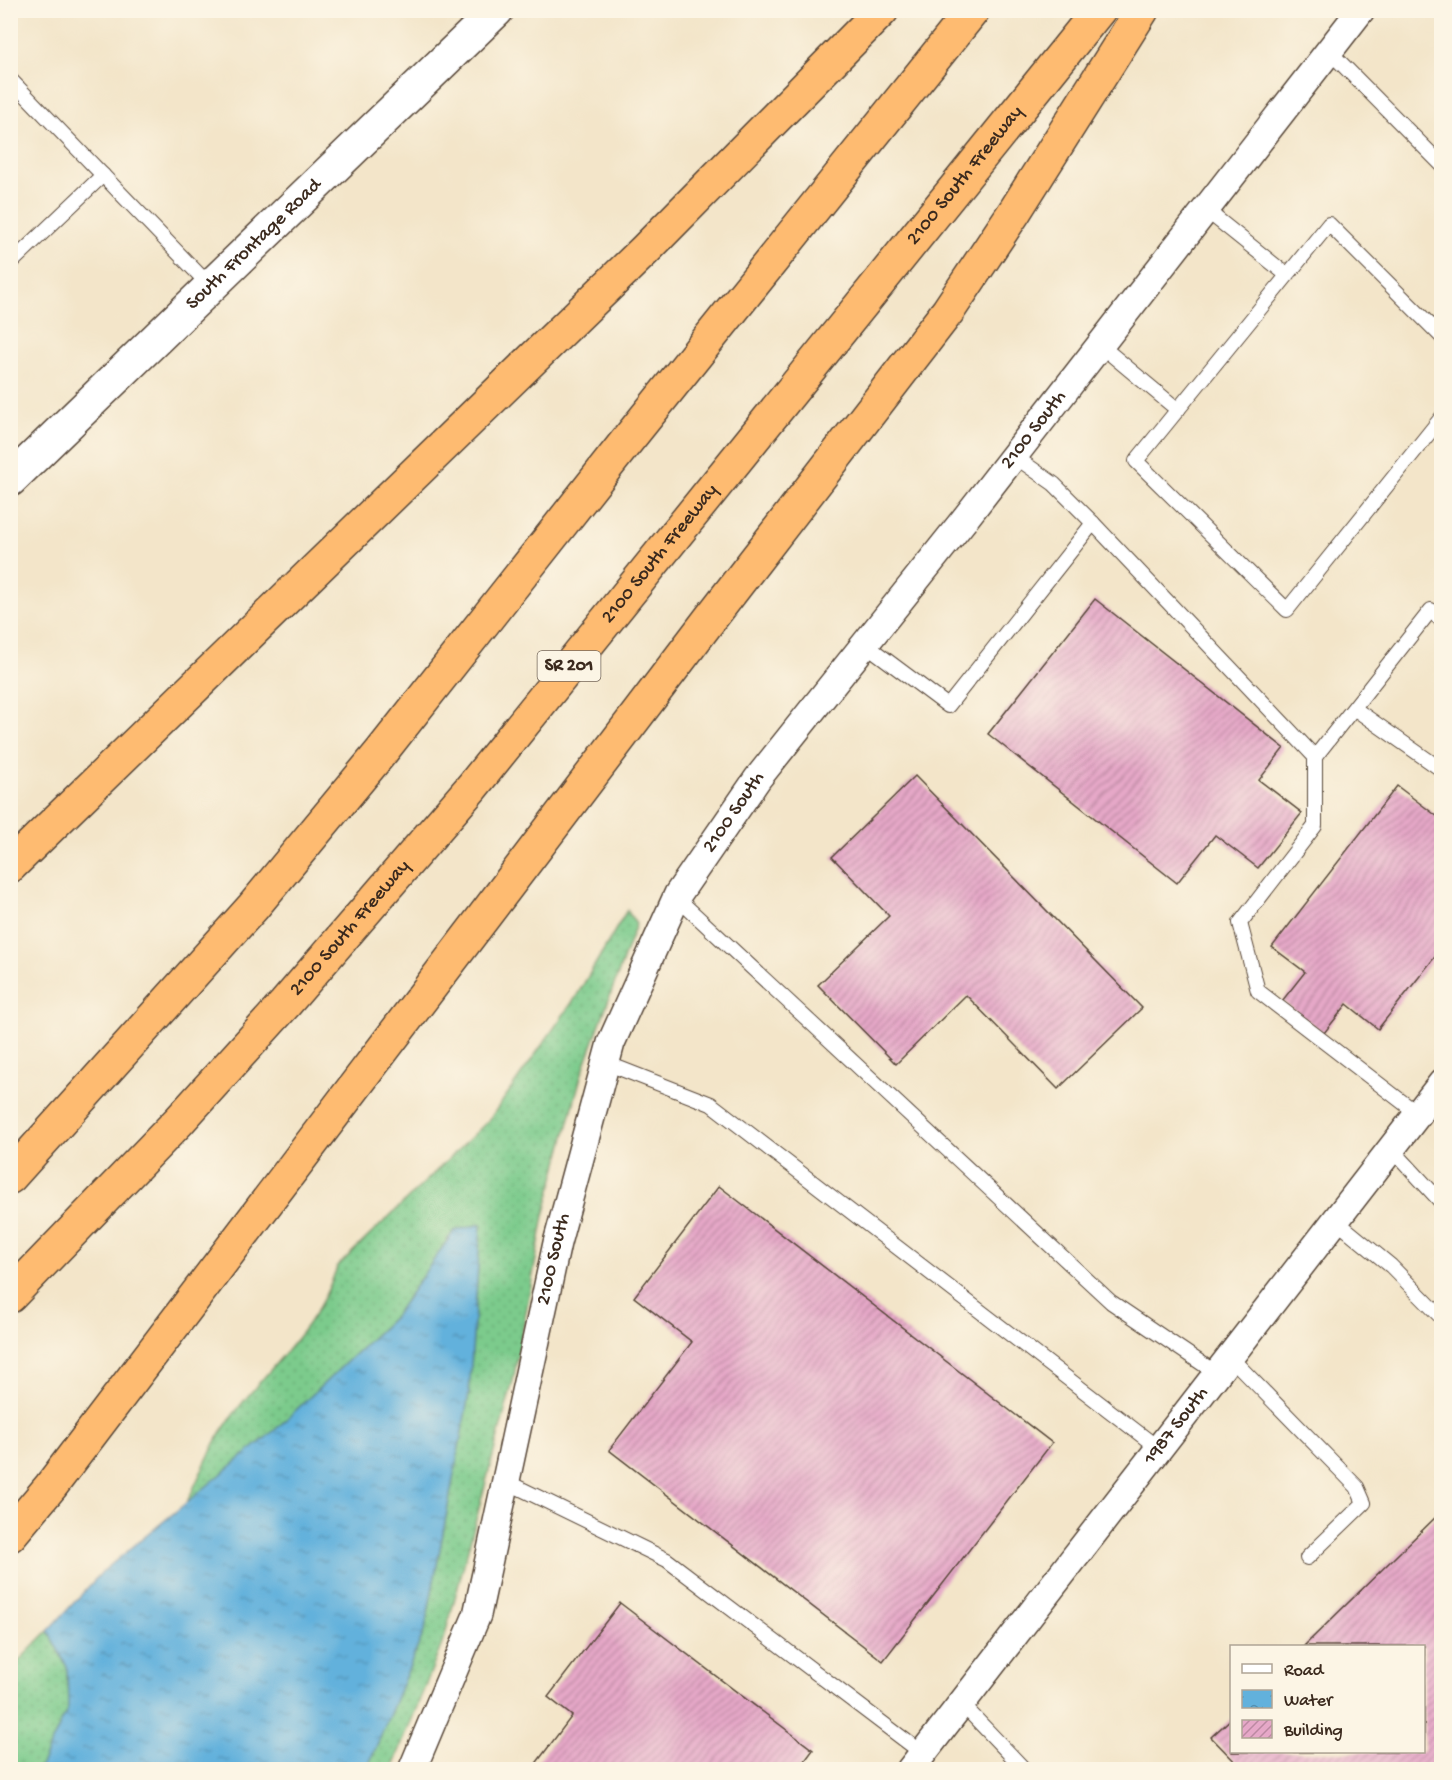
<svg xmlns="http://www.w3.org/2000/svg" width="1452" height="1780" font-family="'Gochi Hand',sans-serif">
  <style>
    .grass { fill: url(#grass-dots); stroke: #5c7a55; stroke-width: 1.5 }
    .water { fill: url(#water-ripples); stroke: #4e6e7d; stroke-width: 1.5 }
    .building { fill: url(#building-hatch) }
    .lines { fill: none; stroke-linecap: round; stroke-linejoin: round }
    .service-casing { stroke: #574638; stroke-width: 16 }
    .minor-casing { stroke: #574638; stroke-width: 30 }
    .tertiary-casing { stroke: #574638; stroke-width: 36 }
    .motorway-casing { stroke: #574638; stroke-width: 36 }
    .service { stroke: #fff; stroke-width: 14 }
    .minor { stroke: #fff; stroke-width: 27 }
    .tertiary { stroke: #fff; stroke-width: 33 }
    .motorway { stroke: #febb71; stroke-width: 33 }
    .labels { text-anchor: middle; dominant-baseline: central; stroke-width: 6; stroke-linejoin: round; paint-order: stroke }
    .shield { fill: #fcf5e5; stroke: #75675a; stroke-width: 1.5 }
    .shield-label { font-size: 18px; font-weight: bold; fill: #3b2a1e }
    .street-label { font-size: 20px; fill: #3b2a1e; stroke: #fcf5e5 }
  </style>
  <defs>
    <pattern id="grass-dots" width="8" height="8" patternUnits="userSpaceOnUse" patternTransform="scale(1.5)"><rect width="8" height="8" fill="#7ccb8c"/><path d="M2 2h.1M6 6h.1" fill="none" stroke="#6cae78" stroke-width="1.8" stroke-linecap="round"/></pattern>
    <pattern id="water-ripples" width="26" height="14" patternUnits="userSpaceOnUse" patternTransform="scale(1.5)"><rect width="26" height="14" fill="#62b1dc"/><path d="M2 4q2-2 4 0t4 0M15 11q2-2 4 0t4 0" fill="none" stroke="#5290b2"/></pattern>
    <pattern id="building-hatch" width="6" height="6" patternUnits="userSpaceOnUse" patternTransform="scale(1.5)"><rect width="6" height="6" fill="#e6a8c8"/><path d="M-1 1l2-2M0 6l6-6M5 7l2-2" fill="none" stroke="#bc89a2"/></pattern>
  </defs>
  <rect width="100%" height="100%" fill="#fcf5e5"/>
  <filter id="ink" filterUnits="userSpaceOnUse"><feTurbulence type="fractalNoise" baseFrequency=".0167" numOctaves="2"/><feDisplacementMap in="SourceGraphic" scale="12" xChannelSelector="R" yChannelSelector="G"/><feConvolveMatrix kernelMatrix="1 2 1 2 8 2 1 2 1" color-interpolation-filters="sRGB"/></filter>
  <filter id="wash" filterUnits="userSpaceOnUse"><feTurbulence type="fractalNoise" baseFrequency=".008" numOctaves="4" result="noise"/><feDisplacementMap in="SourceGraphic" scale="24" xChannelSelector="R" yChannelSelector="G"/><feGaussianBlur stdDeviation="1.35" result="paint"/><feColorMatrix in="noise" values="0 0 0 0 0 0 0 0 0 0 0 0 0 0 0 0 0 1.4 0 .05"/><feComposite in="paint" operator="in"/></filter>
  <g filter="url(#wash)">
    <rect width="100%" height="100%" fill="#f3e5c9"/>
    <g class="grass">
      <path d="M627,910l9,14 -55,152 -37,140 -31,165 -69,258 -52,130h-25l58,-140 44,-235 12,-170 -27,7 -61,87 -118,112 -89,74c14,-28 26,-60 44,-85 38,-53 86,-87 107,-152l152,-147 87,-123z"/>
      <path d="M48,1631l19,36 1,41 -29,61h-28l-1,-99z"/>
    </g>
    <path class="water" d="M481,1224l-12,170 -44,235 -58,140h-328l29,-61 -1,-41 -19,-36 54,-59 173,-142 118,-112 61,-87z"/>
    <g id="blocks">
      <g class="building">
        <path d="M1095,599l189,149 -25,32 43,33 -44,55 -43,-33 -38,48 -189,-149z"/>
        <path d="M915,776l227,232 -84,81 -92,-94 -70,69 -78,-79 71,-69 -57,-59z"/>
        <path d="M1397,786l45,34v128l-64,81 -31,-25 -23,29 -42,-32 23,-29 -33,-25z"/>
        <path d="M719,1186l333,257 -169,218 -274,-211 83,-108 -58,-45z"/>
        <path d="M1442,1511v259h-199l-32,-33 21,-19v34h192v-106h-120z"/>
        <path d="M620,1603l193,147 -15,20h-267l41,-54 -24,-19z"/>
      </g>
    </g>
  </g>
  <g filter="url(#ink)">
    <use href="#blocks" fill-opacity="0" stroke="#574638" stroke-width="1.5"/>
    <g class="lines">
      <g class="service-casing">
        <g id="service">
          <path d="M1329,51l113,114"/>
          <path d="M10,79l201,208"/>
          <path d="M1206,210l81,65"/>
          <path d="M10,264l93,-89"/>
          <path d="M1442,337l-113,-113 -193,237 151,149 155,-193"/>
          <path d="M1100,345l78,65"/>
          <path d="M1014,456l40,28 39,39"/>
          <path d="M865,644l83,62 145,-183 222,234 116,-147 11,11"/>
          <path d="M1355,709l87,61"/>
          <path d="M1315,757v69l-75,97 18,68 160,123"/>
          <path d="M677,898l434,404 105,71"/>
          <path d="M606,1063l105,41 447,344"/>
          <path d="M1391,1148l51,55"/>
          <path d="M1335,1220l56,46 51,52"/>
          <path d="M1229,1356l128,131 7,16 -57,55"/>
          <path d="M505,1481l162,79 255,193"/>
          <path d="M961,1703l64,67"/>
        </g>
      </g>
      <g class="minor-casing">
        <g id="minor">
          <path id="s1" d="M412,1770l65,-155 80,-372 54,-200 67,-149 80,-116 206,-258 397,-510"/>
          <path id="s2" d="M910,1770l532,-687"/>
        </g>
      </g>
      <g class="tertiary-casing">
        <g id="tertiary">
          <path id="s3" d="M10,480l487,-470"/>
        </g>
      </g>
      <g class="motorway-casing">
        <g id="motorway">
          <path d="M10,866l635,-616 237,-240"/>
          <path d="M10,1177l243,-270 129,-156 240,-304 351,-437"/>
          <path id="s4" d="M10,1296l169,-175 106,-117 187,-217 627,-777"/>
          <path d="M10,1535l41,-49 659,-867 238,-308 67,-100 127,-201"/>
        </g>
      </g>
      <use href="#service" class="service"/>
      <use href="#minor" class="minor"/>
      <use href="#tertiary" class="tertiary"/>
      <use href="#motorway" class="motorway"/>
    </g>
  </g>
  <g class="labels">
    <rect class="shield" x="537.5" y="651" width="63" height="30" rx="4.5"/>
    <g class="shield-label">
      <text x="569" y="666">SR 201</text>
    </g>
    <g class="street-label">
      <text stroke="none"><textPath href="#s4" startOffset="1473">2100 South Freeway</textPath></text>
      <text stroke="none"><textPath href="#s3" startOffset="339">South Frontage Road</textPath></text>
      <text stroke="none"><textPath href="#s1" startOffset="1504">2100 South</textPath></text>
      <text stroke="none"><textPath href="#s4" startOffset="987">2100 South Freeway</textPath></text>
      <text stroke="none"><textPath href="#s1" startOffset="1018">2100 South</textPath></text>
      <text stroke="none"><textPath href="#s4" startOffset="501">2100 South Freeway</textPath></text>
      <text stroke="none"><textPath href="#s1" startOffset="532">2100 South</textPath></text>
      <text stroke="none"><textPath href="#s2" startOffset="435">1987 South</textPath></text>
    </g>
  </g>
  <rect width="1452" height="1780" fill="none" stroke="#fcf5e5" stroke-width="36"/>
  <rect x="1230" y="1645" width="195" height="108" fill="#fcf5e5" stroke="#afa495" stroke-width="1.5"/>
  <rect x="1242" y="1664" width="30" height="9" fill="#ffffff" stroke="#afa495" stroke-width="1.5"/>
  <text x="1284" y="1675" font-size="18" fill="#3b2a1e">Road</text>
  <rect x="1242" y="1690" width="30" height="18" fill="url(#water-ripples)" stroke="#afa495" stroke-width="1.5"/>
  <text x="1284" y="1705" font-size="18" fill="#3b2a1e">Water</text>
  <rect x="1242" y="1720" width="30" height="18" fill="url(#building-hatch)" stroke="#afa495" stroke-width="1.5"/>
  <text x="1284" y="1735" font-size="18" fill="#3b2a1e">Building</text>
</svg>
